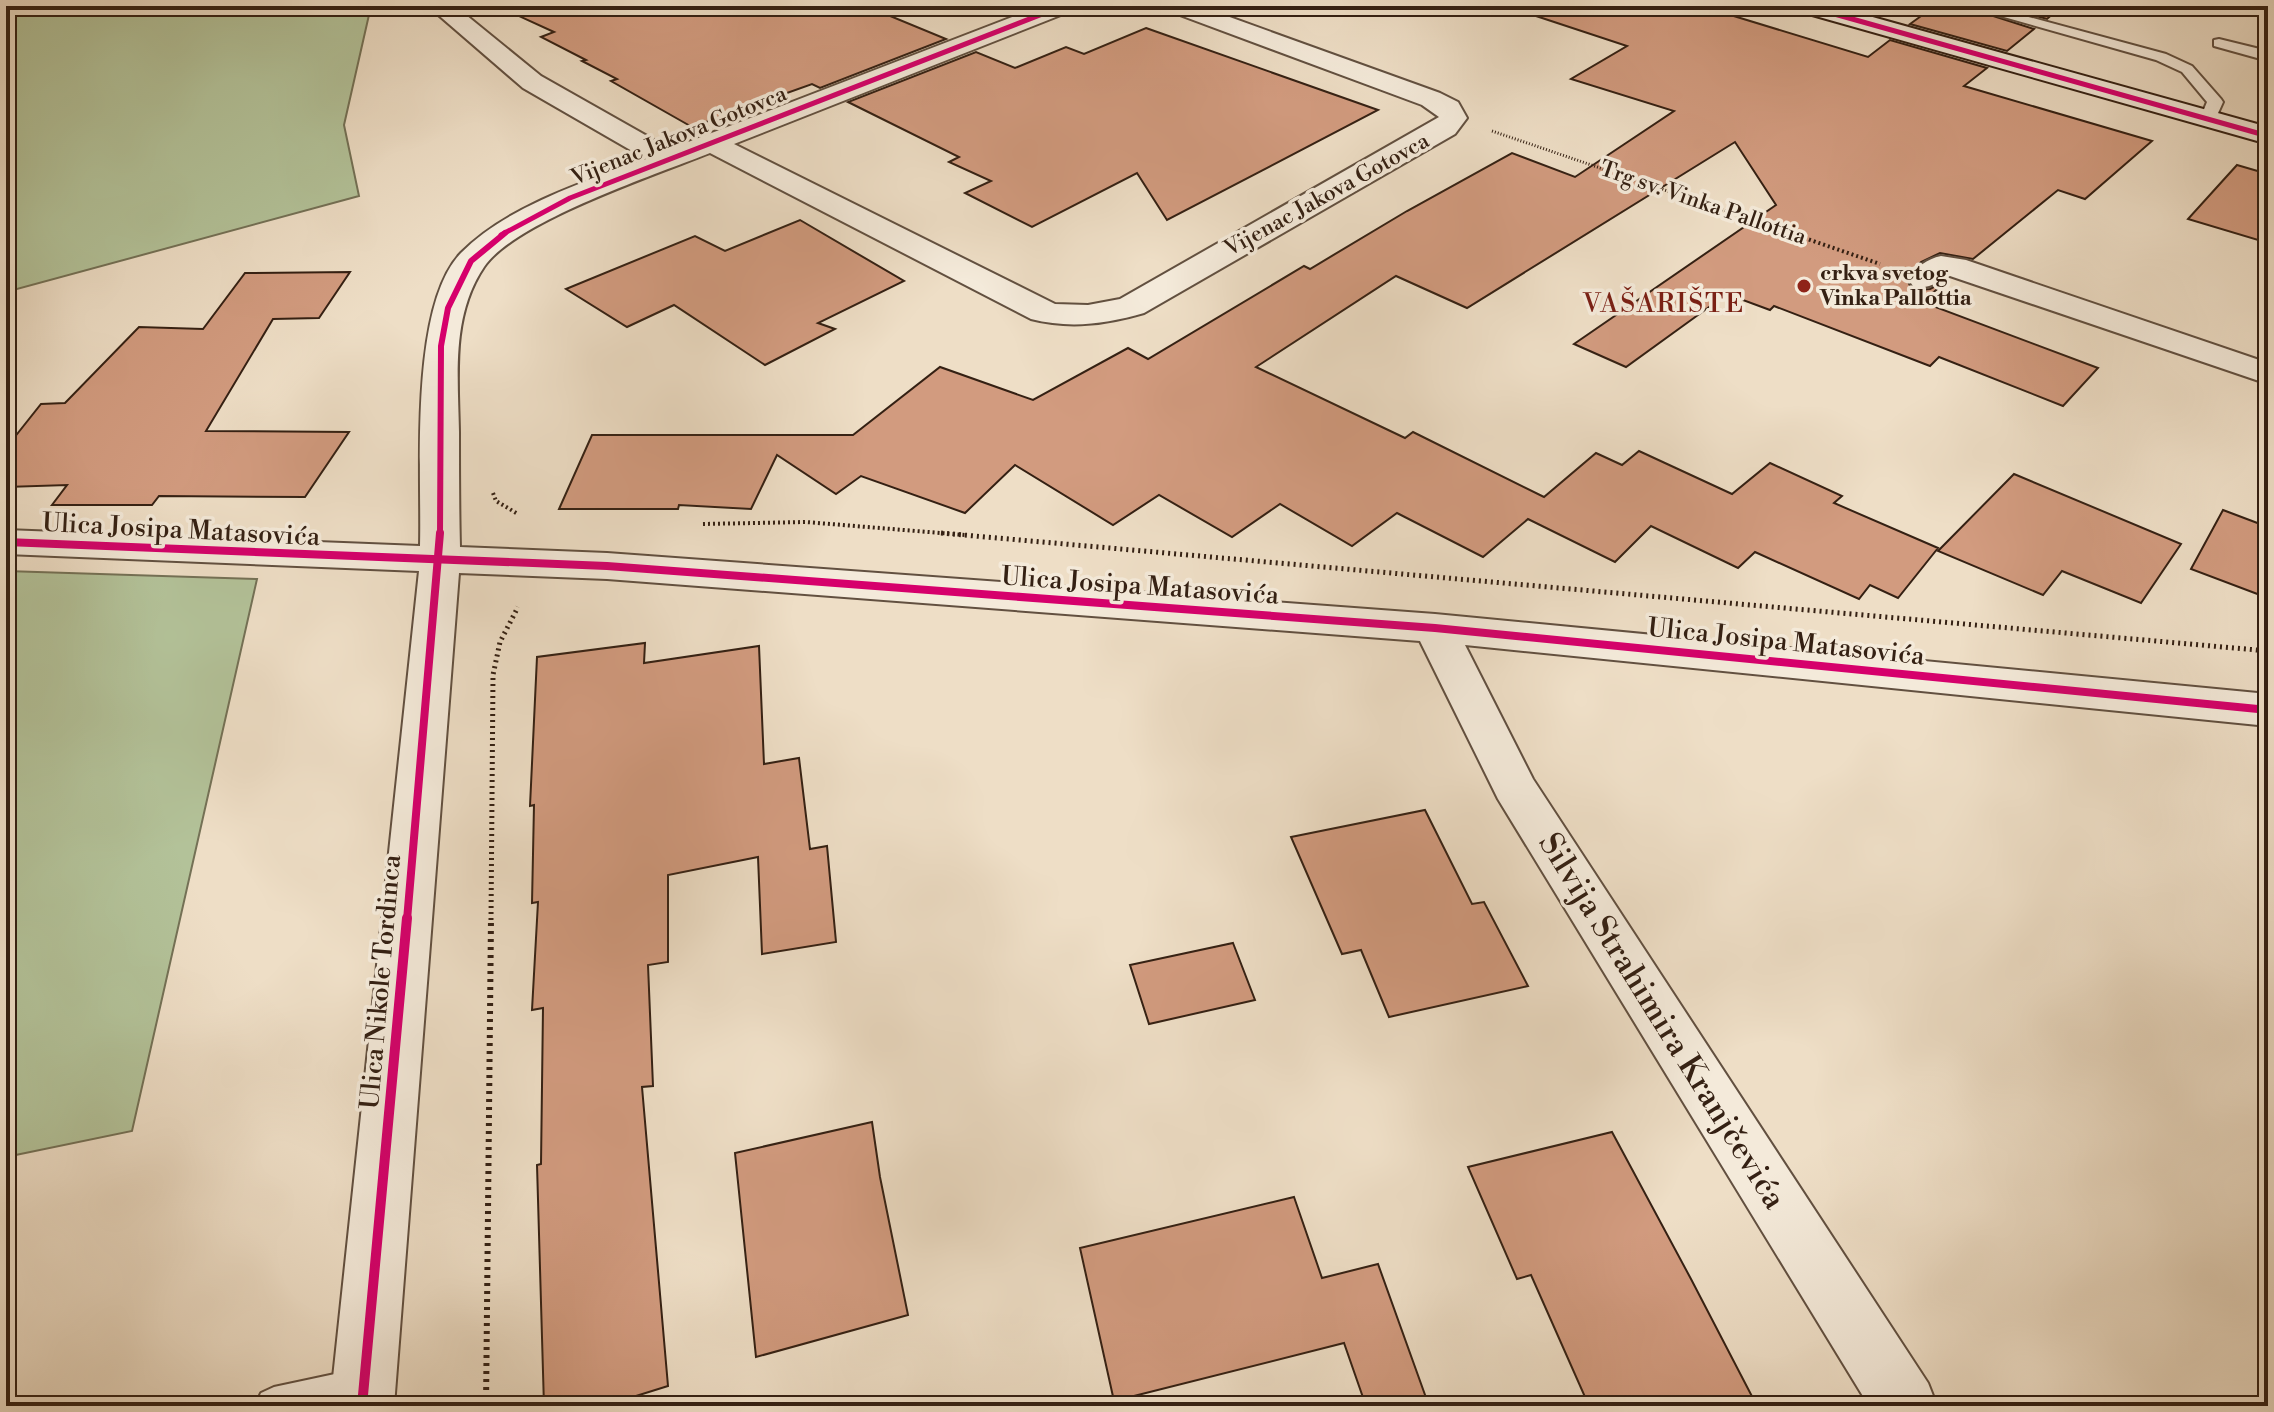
<svg xmlns="http://www.w3.org/2000/svg" width="2274" height="1412" font-family="'Libre Bodoni',serif">
  <style>
    .green { fill: #b3c299; stroke: #747156; stroke-width: 2 }
    .building { fill: #d29b7f; stroke: #342013; stroke-width: 2 }
    .lines { fill: none; stroke-linecap: round; stroke-linejoin: round }
    .service-casing { stroke: #625040; stroke-width: 4 }
    .minor-casing { stroke: #625040; stroke-width: 4 }
    .secondary-casing { stroke: #342013; stroke-width: 4 }
    .path-far3 { stroke: #342013; stroke-width: 3; stroke-dasharray: 1 2; stroke-linecap: butt }
    .path-far2 { stroke: #342013; stroke-width: 4; stroke-dasharray: 2 3; stroke-linecap: butt }
    .path-far1 { stroke: #342013; stroke-width: 5; stroke-dasharray: 2 4; stroke-linecap: butt }
    .path { stroke: #342013; stroke-width: 6; stroke-dasharray: 3 5; stroke-linecap: butt }
    .service { fill: #f4eada; fill-rule: evenodd }
    .minor { fill: #f4eada; fill-rule: evenodd }
    .secondary { fill: #f4eada; fill-rule: evenodd }
    .cycleway-far3-casing { stroke: #f4eada; stroke-width: 8 }
    .cycleway-far2-casing { stroke: #f4eada; stroke-width: 10 }
    .cycleway-far1-casing { stroke: #f4eada; stroke-width: 13 }
    .cycleway-casing { stroke: #f4eada; stroke-width: 15 }
    .cycleway-far3 { stroke: #d6006c; stroke-width: 5 }
    .cycleway-far2 { stroke: #d6006c; stroke-width: 6 }
    .cycleway-far1 { stroke: #d6006c; stroke-width: 8 }
    .cycleway { stroke: #d6006c; stroke-width: 10 }
    .poi-dot { fill: #8f2418; stroke: #f4eada; stroke-width: 3 }
    .labels { text-anchor: middle; dominant-baseline: central; stroke-width: 7; stroke-linejoin: round; paint-order: stroke }
    .far-street-label { font-size: 22px; fill: #342013; stroke: #f4eada }
    .far-poi-label { font-size: 22px; font-weight: bold; fill: #342013; stroke: #f4eada; text-anchor: start }
    .far-quarter-label { font-size: 26px; letter-spacing: 2px; fill: #7a1f14; stroke: #f4eada }
    .street-label { font-size: 26px; fill: #342013; stroke: #f4eada }
    .near-street-label { font-size: 32px; fill: #342013; stroke: #f4eada }
  </style>
  <rect width="100%" height="100%" fill="#eedec6"/>
  <filter id="stains"><feTurbulence type="fractalNoise" baseFrequency=".0025" numOctaves="4"/><feColorMatrix values="0 0 0 0 .2 0 0 0 0 .09 0 0 0 0 .02 0 0 0 .5 -.17"/></filter>
  <radialGradient id="worn" r=".72"><stop offset=".6" stop-color="#630" stop-opacity="0"/><stop offset="1" stop-color="#630" stop-opacity=".3"/></radialGradient>
  <g class="green">
    <path d="M6,6h365l-27,119 15,71 -353,96z"/>
    <path d="M6,571l251,8 -125,552 -126,26z"/>
  </g>
  <g class="building">
    <path d="M497,6h369l80,33 -126,49 -8,-4 -120,43 -81,-46 6,-2 -35,-18 4,-1 -45,-23 13,-5z"/>
    <path d="M1537,6h164l167,51 22,-17 97,28 -23,18 188,55 -67,58 -27,-9 -85,69 -33,-6 -19,9 -15,15 5,11 8,2 11,-1 18,-9 -26,22 176,66 -35,38 -124,-49 -9,9 -156,-60 -4,4 -43,-16 -101,73 -52,-23 202,-139 -41,-63 -268,166 -71,-32 -140,91 149,71 8,-6 131,65 52,-44 26,12 17,-14 93,43 38,-31 72,33 -8,7 104,45 -40,50 -28,-13 -11,14 -104,-47 -17,16 -87,-42 -36,36 -87,-43 -45,38 -86,-44 -45,33 -72,-42 -48,33 -73,-42 -46,30 -98,-60 -50,48 -104,-37 -25,18 -59,-39 -26,54 -72,-4 -1,4h-119l33,-74h261l87,-68 93,33 95,-52 20,11 156,-93 6,3 97,-58 105,-58 63,24 99,-66 -103,-32 56,-33 -91,-30z"/>
    <path d="M1935,6h27l72,23 -27,22 -97,-27z"/>
    <path d="M2000,6h62l-15,13z"/>
    <path d="M1146,28l232,82 -211,110 -30,-47 -105,54 -67,-34 26,-12 -42,-19 10,-5 -111,-55 128,-50 39,16 51,-21 18,7z"/>
    <path d="M2237,165l31,9v69l-80,-24z"/>
    <path d="M800,220l104,61 -86,42 17,6 -70,36 -91,-60 -47,22 -61,-38 129,-53 30,15z"/>
    <path d="M350,272l-31,46 -46,1 -67,112 143,1 -44,65 -146,-1 -7,9h-100l15,-20 -61,2v-39l35,-44 24,-1 74,-76 64,2 42,-56z"/>
    <path d="M2014,474l167,70 -40,59 -79,-32 -19,24 -105,-44z"/>
    <path d="M2223,510l45,17v71l-77,-29z"/>
    <path d="M645,643l-1,20 115,-17 5,118 35,-6 11,91 17,-3 9,96 -74,12 -4,-97 -90,18v87l-20,3 5,121 -11,1 26,299 -64,20h-60l-7,-241 4,-1 2,-156 -11,2 6,-108 -6,1 2,-98 -4,1 7,-149z"/>
    <path d="M1425,810l47,94 12,-2 44,84 -139,31 -28,-67 -19,4 -51,-117z"/>
    <path d="M1233,943l22,57 -106,24 -19,-59z"/>
    <path d="M872,1122l8,55 28,138 -152,42 -21,-204z"/>
    <path d="M1612,1132l79,147 66,127h-168l-58,-131 -14,4 -49,-112z"/>
    <path d="M1294,1197l28,81 56,-14 51,142h-63l-22,-63 -230,58 -34,-153z"/>
  </g>
  <g class="lines">
    <g class="service-casing">
      <g id="service">
        <path d="M1965,6h23l178,48 26,12 29,33 2,3 -9,20h-12l-2,-3 7,-17 -25,-30 -26,-12z"/>
        <path d="M2219,39l49,12v10l-54,-15v-6z"/>
        <path d="M363,1368l13,6 6,13 -6,13 -13,6h-108l6,-13 13,-6z"/>
      </g>
    </g>
    <g class="minor-casing">
      <g id="minor">
        <path d="M428,6h27l86,70 129,73 371,-143h34l-4,5 -337,133 321,160 33,1 32,-6 319,-182 -17,-12 -253,-94 -4,-5h34l241,87 18,9 9,16 -12,16 -311,179c-38,11 -74,16 -113,6l-321,-166c-53,21 -196,69 -226,114 -33,49 -26,109 -25,165 0,38 0,77 1,115l147,6 828,61 833,80v32l-803,-81 68,134 395,604 9,23h-68l-371,-607 -78,-158 -813,-62 -148,-6 -65,833h-64l89,-835 -413,-17v-24l414,16c2,-74 -11,-239 41,-293 46,-47 124,-71 185,-94l-123,-71z"/>
        <path d="M1941,256l25,4 302,103v21l-318,-108c-15,6 -19,14 -37,10l-5,-7c8,-12 19,-20 33,-23z"/>
      </g>
    </g>
    <g class="secondary-casing">
      <path id="secondary" d="M1794,6h39l435,121v17l-470,-133z"/>
    </g>
    <path class="path-far3" d="M1492,131l304,104"/>
    <g class="path-far2">
      <path d="M1790,233l90,31"/>
      <path d="M493,493l3,8 22,13"/>
      <path d="M703,524l103,-2 159,13"/>
    </g>
    <g class="path-far1">
      <path d="M941,533l1327,118"/>
      <path d="M491,920l2,-245 7,-33 18,-35"/>
    </g>
    <path class="path" d="M486,1406l5,-488"/>
    <use href="#service" class="service"/>
    <use href="#minor" class="minor"/>
    <use href="#secondary" class="secondary"/>
    <g class="cycleway-far3-casing">
      <g id="cycleway-far3">
        <path d="M1806,6l462,130"/>
        <path d="M501,235l69,-37 493,-192"/>
      </g>
    </g>
    <g class="cycleway-far2-casing">
      <path id="cycleway-far2" d="M440,535l1,-189 7,-38 23,-47 34,-28"/>
    </g>
    <g class="cycleway-far1-casing">
      <g id="cycleway-far1">
        <path d="M6,542l601,24 828,62 833,82"/>
        <path d="M407,920l33,-387"/>
      </g>
    </g>
    <g class="cycleway-casing">
      <path id="cycleway" d="M362,1406l45,-488"/>
    </g>
    <use href="#cycleway-far3" class="cycleway-far3"/>
    <use href="#cycleway-far2" class="cycleway-far2"/>
    <use href="#cycleway-far1" class="cycleway-far1"/>
    <use href="#cycleway" class="cycleway"/>
  </g>
  <circle class="poi-dot" cx="1804" cy="286" r="8"/>
  <g class="labels">
    <g class="far-street-label">
      <text transform="translate(679 136) rotate(-22)">Vijenac Jakova Gotovca</text>
      <text transform="translate(1327 195) rotate(-29)">Vijenac Jakova Gotovca</text>
      <text transform="translate(1703 203) rotate(19)">Trg sv. Vinka Pallottia</text>
    </g>
    <g class="far-poi-label">
      <text x="1820" y="273">crkva svetog<tspan x="1820" dy="25">Vinka Pallottia</tspan></text>
    </g>
    <g class="far-quarter-label">
      <text x="1664" y="304">VAŠARIŠTE</text>
    </g>
    <g class="street-label">
      <text transform="translate(181 530) rotate(3)">Ulica Josipa Matasovića</text>
      <text transform="translate(1140 586) rotate(4)">Ulica Josipa Matasovića</text>
      <text transform="translate(1786 642) rotate(6)">Ulica Josipa Matasovića</text>
      <text transform="translate(381 982) rotate(-85)">Ulica Nikole Tordinca</text>
    </g>
    <g class="near-street-label">
      <text transform="translate(1662 1021) rotate(58)">Silvija Strahimira Kranjčevića</text>
    </g>
  </g>
  <rect width="2274" height="1412" fill="none" stroke="#eedec6" stroke-width="32"/>
  <rect x="8" y="8" width="2258" height="1396" fill="none" stroke="#342013" stroke-width="4"/>
  <rect x="16" y="16" width="2242" height="1380" fill="none" stroke="#342013" stroke-width="2"/>
  <rect width="100%" height="100%" filter="url(#stains)"/>
  <rect width="100%" height="100%" fill="url(#worn)"/>
</svg>
